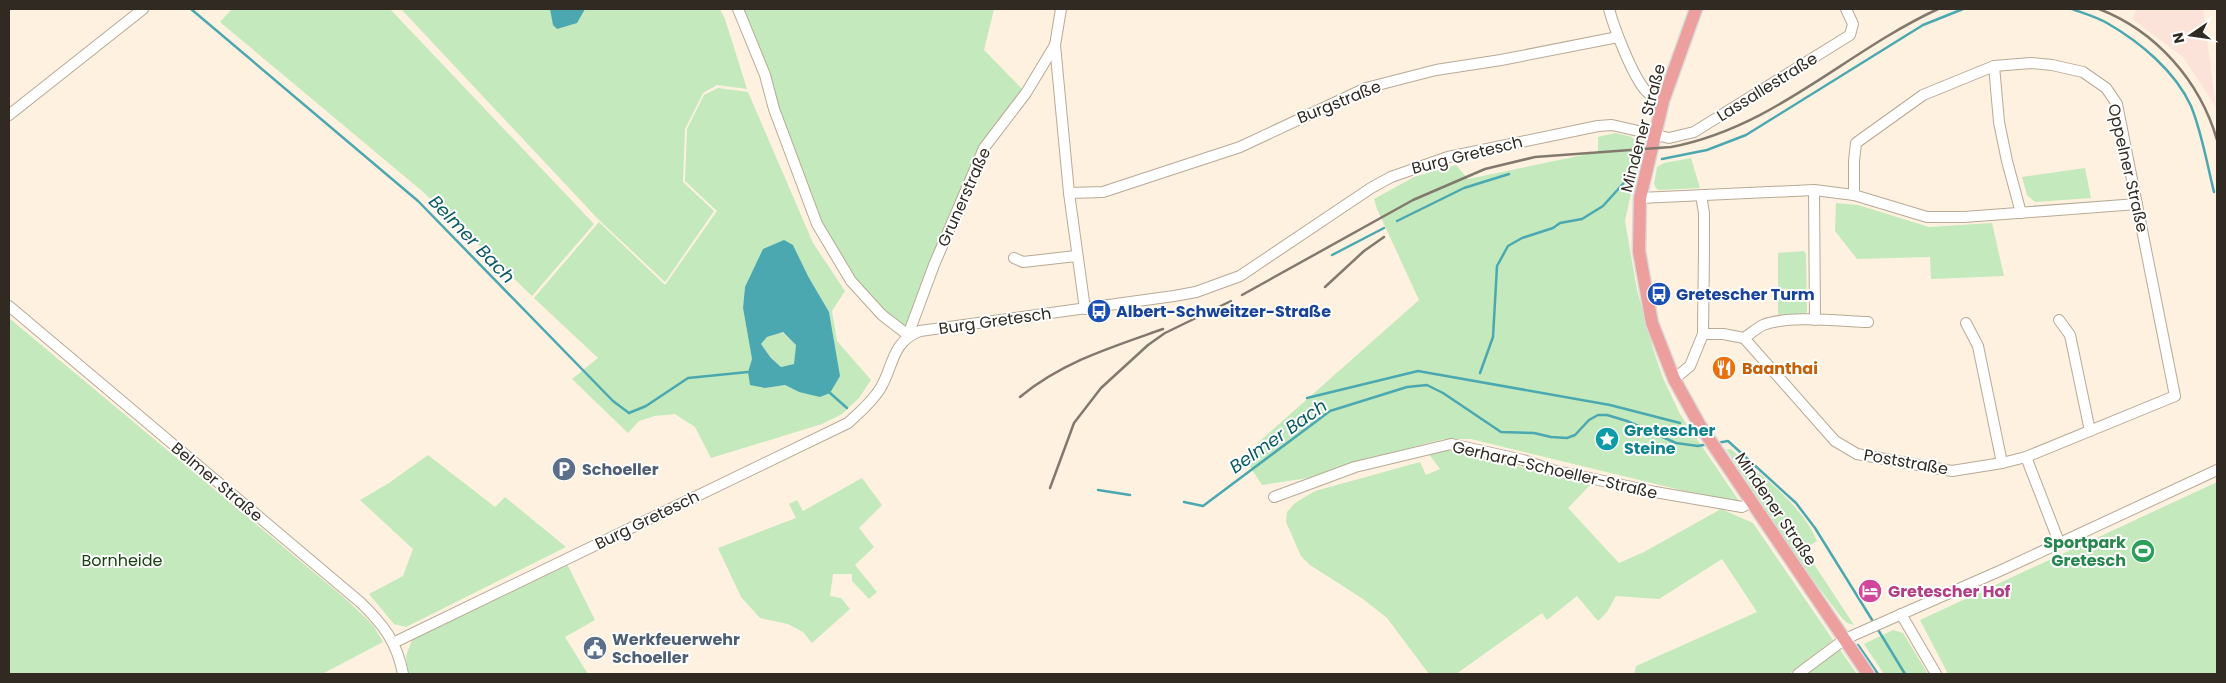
<svg xmlns="http://www.w3.org/2000/svg" width="2226" height="683" font-family="Poppins,sans-serif">
  <style>
    .commercial { fill: #fce3da }
    .green { fill: #c3e9bc; fill-rule: evenodd }
    .water { fill: #4ba8b0; fill-rule: evenodd }
    .lines { fill: none; stroke-linecap: round; stroke-linejoin: round }
    .stream { stroke: #4ba8b0; stroke-width: 2.5 }
    .minor-casing { stroke: #b9a995; stroke-width: 12 }
    .major-casing { stroke: #dad9d7; stroke-width: 15 }
    .minor { stroke: #fff; stroke-width: 10 }
    .major { stroke: #ec9f9d; stroke-width: 12 }
    .rail { stroke: #82796e; stroke-width: 2.5 }
    .labels { text-anchor: middle; dominant-baseline: central; stroke-width: 4; stroke-linejoin: round; paint-order: stroke }
    .street-label { font-size: 16px; fill: #302a22; stroke: #fff }
    .transit-label { font-size: 16px; font-weight: bold; fill: #164399; stroke: #fff; text-anchor: start }
    .food-label { font-size: 16px; font-weight: bold; fill: #c56008; stroke: #fff; text-anchor: start }
    .culture-label { font-size: 16px; font-weight: bold; fill: #0d838f; stroke: #fff; text-anchor: start }
    .service-label { font-size: 16px; font-weight: bold; fill: #4e5e75; stroke: #fff; text-anchor: start }
    .leisure-label { font-size: 16px; font-weight: bold; fill: #27864d; stroke: #fff; text-anchor: end }
    .park-label { font-size: 16px; fill: #15420e; stroke: #fff }
    .hotel-label { font-size: 16px; font-weight: bold; fill: #b23c85; stroke: #fff; text-anchor: start }
    .water-label { font-size: 18px; font-style: italic; fill: #085b61; stroke: #fff }
  </style>
  <rect width="100%" height="100%" fill="#fef1e0"/>
  <path class="commercial" d="M2137,9h66l13,98 -33,-50 -51,-38z"/>
  <g class="green">
    <path d="M232,9h158l204,215 -62,72 -110,-105 -202,-169z"/>
    <path d="M401,9h319l5,10 22,70 -30,-4 -14,8 -18,36 -2,53 31,29 -49,71 -67,-63z"/>
    <path d="M738,9h256l-10,41 42,43 -42,55 -76,187 -26,-20 -57,-76z"/>
    <path d="M718,88l30,4 65,151 32,48 -13,20 5,30 34,39 -12,18 -17,16 -20,10 -111,34 -16,-31 -20,-13 -20,2 -16,5 -11,12 -56,-54 26,-21 -64,-60 65,-76 66,63 52,-74 -32,-30 2,-52 17,-34zM793,245l15,31 21,36 5,30 -35,50 -14,-7 -20,3 -17,-16 4,-13 -9,-51 2,-21z"/>
    <path d="M1615,133l17,4 6,7 1,12 -14,65 12,69 17,62 9,26 17,36 59,87 -5,2 -263,-64h-27l-96,25 -40,14 -46,7 -19,-29 176,-156 -42,-91 -3,-10 40,-22 42,-12 12,14 130,-27v-15z"/>
    <path d="M1691,158l9,30 -41,2 -3,-2 -2,-4 3,-17 7,-4z"/>
    <path d="M2085,168l6,30 -56,4 -8,-7 -5,-18z"/>
    <path d="M1836,203l22,2 71,22 63,-4 12,53 -73,3 -1,-22 -73,2 -22,-28z"/>
    <path d="M1804,251l2,3 1,58 -3,3 -26,2v-64z"/>
    <path d="M9,318l338,282 26,25 10,17 -61,32h-313z"/>
    <path d="M782,332l14,13 -2,19 -13,3 -10,-9 -10,-14 6,-7z"/>
    <path d="M1726,449h5c30,27 70,54 86,92l-13,8 50,76 -7,-2 -6,-6 -42,-56z"/>
    <path d="M1452,450h13l76,23 52,9 -25,26 51,55 25,-11 77,-43 32,14 80,117 -44,34h-155l2,-8 121,-54 -35,-53 -63,40 -43,-3 -9,16 -9,9 -21,-25 -30,24 -5,-7 -86,61h-27l-42,-56 -24,-19 -53,-34 -9,-9 -15,-34 1,-10 8,-9 20,-12 105,-29 6,13 14,-6 -12,-16z"/>
    <path d="M428,455l67,52 10,-10 61,50 -160,80 -12,-3 -25,-30 34,-18 10,-27 -53,-49 29,-17z"/>
    <path d="M862,478l20,27 -23,23 15,19 -19,18 22,27 -8,7 -17,-18v-7h-19l-3,22 11,2 9,11 -38,34 -9,-11 -15,-8 -28,-6 -19,-21 -23,-49 78,-30 -7,-14 8,-4 6,11z"/>
    <path d="M2217,482v192h-269l-28,-54z"/>
    <path d="M567,564l28,56 -30,17 23,37h-180l-2,-18 6,-16z"/>
    <path d="M1893,630l10,3 25,41h-44l-20,-30z"/>
    <path d="M1840,650l17,24h-51z"/>
  </g>
  <g class="water">
    <path d="M550,9h35l-8,14 -20,6 -4,-4z"/>
    <path d="M784,240l9,5 15,31 21,36 11,64 -10,17 -10,4 -21,-5 -14,-7 -20,3 -15,-3 -2,-13 4,-13 -9,-51 2,-21 18,-38zM783,332l13,13 -2,19 -13,3 -10,-9 -10,-14 6,-7z"/>
  </g>
  <g class="lines">
    <g class="stream">
      <path d="M191,9l227,192 195,200 16,12 17,-7 42,-28 60,-6"/>
      <path d="M2072,9c11,4 25,8 35,14 33,19 68,48 84,83 11,27 16,58 23,86"/>
      <path d="M1662,159l45,-9 39,-15 177,-110 40,-16"/>
      <path d="M1397,221l67,-33 45,-14"/>
      <path d="M1332,255l52,-27"/>
      <path d="M1480,373l13,-36 4,-71 11,-20 14,-8 31,-10 7,-5 22,-4 21,-13 27,-30"/>
      <path d="M830,393l17,15"/>
      <path d="M1307,398l111,-27 192,34 70,18"/>
      <path d="M1717,443l11,-2 68,62 19,25 59,95"/>
      <path d="M1098,490l32,5"/>
      <path d="M1184,502l19,4 127,-95 77,-24 20,-2 16,8 58,39 33,1 17,4 16,1 8,-3 14,-15 9,-5h9l20,6 49,22 22,3 11,-2"/>
      <path d="M1877,628l28,46"/>
      <path d="M1858,645l20,29"/>
    </g>
    <g class="minor-casing">
      <g id="minor">
        <path d="M738,9l27,66 9,34 43,115 34,57 31,34 26,20 26,-70 50,-117 42,-55 29,-48"/>
        <path d="M1061,9l-6,36 14,148 16,116"/>
        <path d="M1609,9c5,19 24,68 37,82 4,5 12,7 17,10"/>
        <path d="M1994,66l5,56 8,39 14,52"/>
        <path d="M9,115l134,-106"/>
        <path d="M1814,190l1,130"/>
        <path d="M1069,193l34,-1 137,-45 126,-59 70,-18 65,-10 117,-23"/>
        <path d="M1640,198l174,-8 40,5 73,22h37l173,-13"/>
        <path d="M1014,258l9,4 53,-6"/>
        <path d="M9,306l351,296c23,22 37,40 43,72"/>
        <path d="M2059,320l11,15 20,96"/>
        <path d="M1966,323l12,23 24,117"/>
        <path d="M1703,334h20l21,4c6,-4 13,-10 19,-13 26,-10 76,-4 105,-3"/>
        <path d="M1744,338l91,103 22,13 95,17 50,-8 24,-6 149,-61 -58,-292 -11,-16 -23,-16 -31,-7 -21,-2 -37,3 -71,29 -67,48 -2,18v34"/>
        <path d="M1674,379l16,-13 13,-32 1,-84v-37l-3,-18"/>
        <path d="M2026,457l33,85"/>
        <path d="M1274,497l81,-30 96,-23 72,16 29,10 103,22 87,15 10,-5"/>
        <path d="M1901,614l35,60"/>
        <path d="M393,643l455,-220c12,-11 23,-20 32,-34 14,-23 11,-47 40,-58l254,-35 22,-4 44,-16 131,-88 20,-11 57,-20 150,-31 14,-1 57,13 25,-6 156,-97 3,-11 -7,-15"/>
        <path d="M1798,674l47,-35 159,-70 213,-99"/>
      </g>
    </g>
    <g class="major-casing">
      <path id="major" d="M1696,9l-33,92 -23,97 -1,53 13,72 22,56 25,45 169,250"/>
    </g>
    <use href="#minor" class="minor"/>
    <use href="#major" class="major"/>
    <g class="rail">
      <path d="M2099,9c57,22 101,72 118,131"/>
      <path d="M1325,287l39,-36 20,-14"/>
      <path d="M1242,295l171,-95 72,-31 50,-12 136,-10c104,-20 174,-95 267,-138"/>
      <path d="M1020,397c42,-35 92,-50 143,-68"/>
      <path d="M1050,488l24,-65 27,-35 47,-43 17,-12 66,-32"/>
    </g>
  </g>
  <defs>
    <g id="bus-disc" transform="scale(1.25)"><circle r="9.5" fill="#1a4fb4" stroke="#fff"/><path d="M-5-6H5V4H4V6H2V4H-2V6H-4V4H-5ZM-3.5-4V0h7V-4ZM-3.5 1.2v1.5H-2V1.2ZM2 1.2v1.5H3.5V1.2Z" fill="#fff"/></g>
    <g id="restaurant-disc" transform="scale(1.25)"><circle r="9.5" fill="#e8710a" stroke="#fff"/><path d="M-5-6h1v4h1v-4h1v4h1v-4h1v5L-1.5 .5V6h-2V.5L-5-1ZM5-6V6H3V1.5H1.5Q1.5-4 5-6Z" fill="#fff"/></g>
    <g id="sight-disc" transform="scale(1.25)"><circle r="9.5" fill="#0f9aa8" stroke="#fff"/><path d="M0-6L1.8-2.2L6-1.7L2.9 1.2L3.7 5.4L0 3.3L-3.7 5.4L-2.9 1.2L-6-1.7L-1.8-2.2Z" fill="#fff"/></g>
    <g id="parking-disc" transform="scale(1.25)"><circle r="9.5" fill="#5c6f8a" stroke="#fff"/><path d="M-3.5-5.5H1a3.5 3.5 0 0 1 0 7H-1V5.5H-3.5ZM-1-3.4V-.6H.8a1.4 1.4 0 0 0 0-2.8Z" fill="#fff"/></g>
    <g id="stadium-disc" transform="scale(1.25)"><circle r="9.5" fill="#2e9e5b" stroke="#fff"/><path d="M0-5a6.5 5 0 1 0 0 10a6.5 5 0 1 0 0-10ZM-3.5-1.8h7v3.6h-7Z" fill="#fff"/></g>
    <g id="hotel-disc" transform="scale(1.25)"><circle r="9.5" fill="#d1479c" stroke="#fff"/><path d="M-6-4.5h1.5V1H6V5H4.5V3h-9V5H-6ZM-4 0a1.8 1.8 0 1 1 3.6 0ZM.5 0V-2.5h3Q6-2.5 6 0Z" fill="#fff"/></g>
    <g id="civic-disc" transform="scale(1.25)"><circle r="9.5" fill="#5c6f8a" stroke="#fff"/><path d="M-.6-6.5H3V-4.5H.6V-3L4-1V1h2V6H-6V1h2V-1L-.6-3ZM-1.2 2.5V6h2.4V2.5Z" fill="#fff"/></g>
  </defs>
  <g fill-rule="evenodd">
    <use href="#bus-disc" x="1659" y="294"/>
    <use href="#bus-disc" x="1099" y="311"/>
    <use href="#restaurant-disc" x="1724" y="368"/>
    <use href="#sight-disc" x="1607" y="439"/>
    <use href="#parking-disc" x="564" y="469"/>
    <use href="#stadium-disc" x="2143" y="551"/>
    <use href="#hotel-disc" x="1870" y="591"/>
    <use href="#civic-disc" x="595" y="648"/>
  </g>
  <g class="labels">
    <g class="street-label">
      <text transform="translate(1767 87) rotate(-32)">Lassallestraße</text>
      <text transform="translate(1339 102) rotate(-22)">Burgstraße</text>
      <text transform="translate(1643 128) rotate(-75)">Mindener Straße</text>
      <text transform="translate(1467 155) rotate(-14)">Burg Gretesch</text>
      <text transform="translate(2128 168) rotate(77)">Oppelner Straße</text>
      <text transform="translate(964 197) rotate(-66)">Grunerstraße</text>
      <text transform="translate(995 321) rotate(-8)">Burg Gretesch</text>
      <text transform="translate(1906 462) rotate(10)">Poststraße</text>
      <text transform="translate(1555 470) rotate(13)">Gerhard-Schoeller-Straße</text>
      <text transform="translate(217 482) rotate(40)">Belmer Straße</text>
      <text transform="translate(1776 509) rotate(56)">Mindener Straße</text>
      <text transform="translate(647 520) rotate(-26)">Burg Gretesch</text>
    </g>
    <g class="transit-label">
      <text x="1676" y="294">Gretescher Turm</text>
      <text x="1116" y="311">Albert-Schweitzer-Straße</text>
    </g>
    <g class="food-label">
      <text x="1742" y="368">Baanthai</text>
    </g>
    <g class="culture-label">
      <text x="1624" y="430">Gretescher<tspan x="1624" dy="18">Steine</tspan></text>
    </g>
    <g class="service-label">
      <text x="582" y="469">Schoeller</text>
      <text x="612" y="639">Werkfeuerwehr<tspan x="612" dy="18">Schoeller</tspan></text>
    </g>
    <g class="leisure-label">
      <text x="2126" y="542">Sportpark<tspan x="2126" dy="18">Gretesch</tspan></text>
    </g>
    <g class="park-label">
      <text x="122" y="560">Bornheide</text>
    </g>
    <g class="hotel-label">
      <text x="1888" y="591">Gretescher Hof</text>
    </g>
    <g class="water-label">
      <text transform="translate(472 239) rotate(46)">Belmer Bach</text>
      <text transform="translate(1278 436) rotate(-35)">Belmer Bach</text>
    </g>
  </g>
  <rect width="2226" height="683" fill="none" stroke="#302a22" stroke-width="20"/>
  <g transform="translate(2191 35) rotate(257)" stroke="#ffffff" stroke-width="4" paint-order="stroke">
  <path d="M0-4L9 19L0 12L-9 19Z" fill="#302a22"/>
  <text y="-8" font-size="14" font-weight="bold" text-anchor="middle" fill="#302a22">N</text>
  </g>
</svg>
